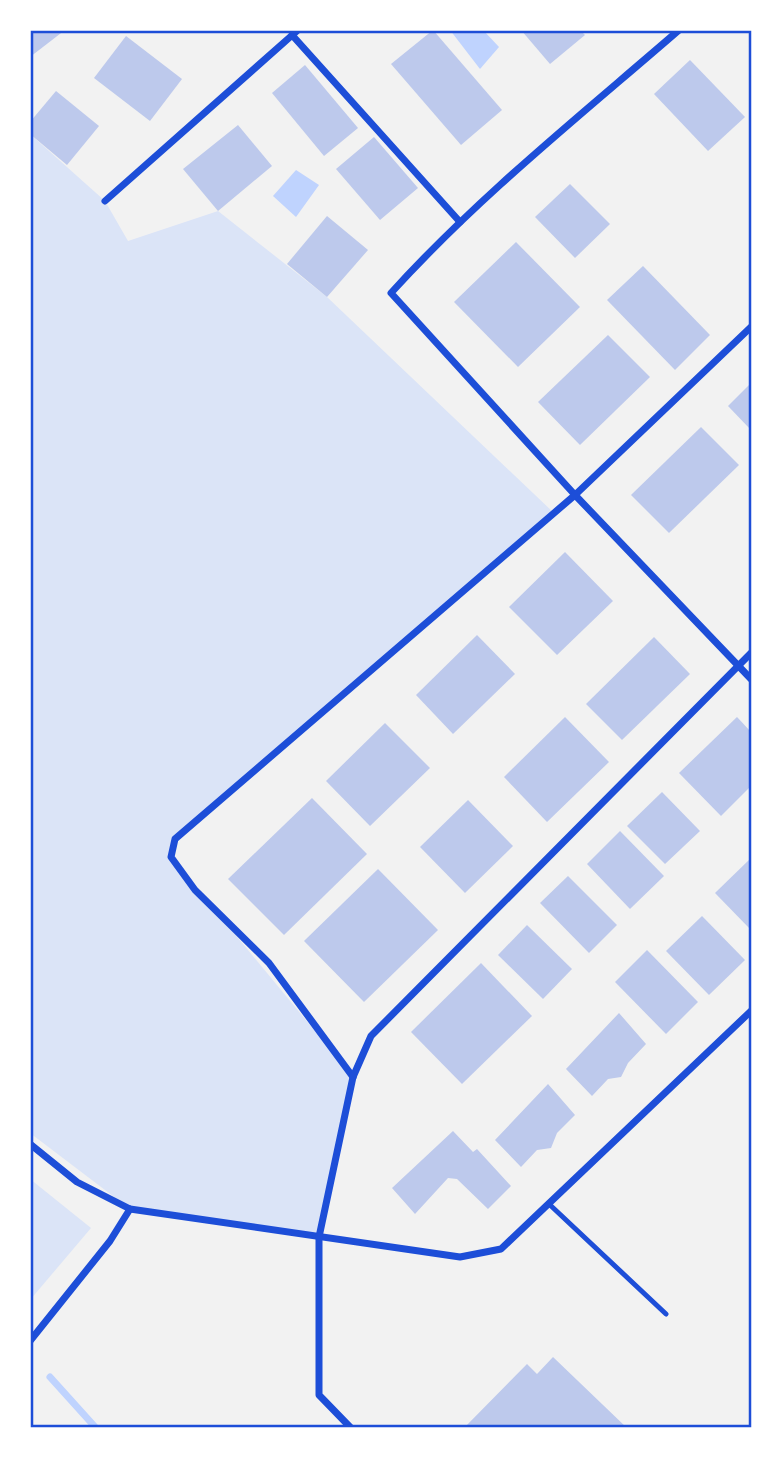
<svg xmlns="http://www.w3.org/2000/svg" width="781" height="1458" font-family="Overpass,sans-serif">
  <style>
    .green { fill: #dbe4f7 }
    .water { fill: #bfd3fe }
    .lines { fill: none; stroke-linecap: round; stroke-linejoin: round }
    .stream { stroke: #bfd3fe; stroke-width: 7 }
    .building { fill: #bdc9ec }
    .service { stroke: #1d4ed8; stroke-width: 5 }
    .minor { stroke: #1d4ed8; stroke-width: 7 }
    .neatline { fill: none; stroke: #1d4ed8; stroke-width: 2.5 }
  </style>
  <rect width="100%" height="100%" fill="#f2f2f2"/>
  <g class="green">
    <path d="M30,134l75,67 23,40 90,-30 109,86 227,216 -379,326 -4,18 182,220 -34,160 -189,-28 -100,-76z"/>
    <path d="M30,1179l61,49 -61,72z"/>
  </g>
  <g class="water">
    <path d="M450,30h33l16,17 -19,22z"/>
    <path d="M296,170l23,15 -23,32 -23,-21z"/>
  </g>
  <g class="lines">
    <path class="stream" d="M50,1377l46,51"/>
  </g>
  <g class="building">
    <path d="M30,30h35l-35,27z"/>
    <path d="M433,30l69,80 -41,35 -70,-81z"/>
    <path d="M521,30h59l5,5 -35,29z"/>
    <path d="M126,36l56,43 -32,42 -56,-43z"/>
    <path d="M690,60l55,57 -37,34 -54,-57z"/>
    <path d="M305,65l53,63 -34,28 -52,-63z"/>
    <path d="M56,91l43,35 -32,39 -37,-31v-12z"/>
    <path d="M238,125l34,41 -54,45 -35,-42z"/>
    <path d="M374,137l44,51 -38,32 -44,-51z"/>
    <path d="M570,184l40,40 -35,34 -40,-41z"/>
    <path d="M327,216l41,34 -41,47 -40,-33z"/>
    <path d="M516,242l64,65 -62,60 -64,-65z"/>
    <path d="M643,266l67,69 -35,35 -68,-70z"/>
    <path d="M608,335l42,42 -70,68 -42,-43z"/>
    <path d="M751,383v47l-23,-24z"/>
    <path d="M701,427l38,38 -70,68 -38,-38z"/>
    <path d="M565,552l48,49 -56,54 -48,-48z"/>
    <path d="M477,635l38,39 -62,60 -37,-39z"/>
    <path d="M654,637l36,37 -68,66 -36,-36z"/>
    <path d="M565,717l44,45 -62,60 -43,-45z"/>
    <path d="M737,717l14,15v54l-30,30 -42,-43z"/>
    <path d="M385,723l45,45 -60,58 -44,-45z"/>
    <path d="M662,792l38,39 -35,33 -38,-38z"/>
    <path d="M312,798l55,56 -83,81 -56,-56z"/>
    <path d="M468,800l45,46 -48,47 -45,-46z"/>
    <path d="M620,831l44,45 -34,33 -43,-45z"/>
    <path d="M751,858v72l-36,-37z"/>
    <path d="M378,869l60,61 -74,72 -60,-61z"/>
    <path d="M568,876l49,49 -28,28 -49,-50z"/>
    <path d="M702,916l43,44 -36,35 -43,-44z"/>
    <path d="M527,925l45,44 -29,30 -45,-44z"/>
    <path d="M647,950l51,52 -32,32 -51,-52z"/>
    <path d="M481,963l51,53 -70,68 -51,-52z"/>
    <path d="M619,1013l27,31 -18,19 -7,14 -13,2 -16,17 -26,-27z"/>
    <path d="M548,1084l27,31 -18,18 -6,15 -14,2 -16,17 -26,-27z"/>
    <path d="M453,1131l20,21 4,-3 34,37 -23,23 -31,-30 -9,-1 -33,36 -23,-26z"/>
    <path d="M553,1357l74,71h-163l63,-64 10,10z"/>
  </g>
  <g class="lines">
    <path class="service" d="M549,1204l117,110"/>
    <g class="minor">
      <path d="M679,30c-98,85 -201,167 -288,263l184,202 176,184"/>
      <path d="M292,35l168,187"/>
      <path d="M105,201l193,-171"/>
      <path d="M353,1077l-84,-114 -74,-73 -24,-33 4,-18 400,-344 176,-168"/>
      <path d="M30,1144l47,38 53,27 330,48 41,-8 250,-238"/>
      <path d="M30,1341l80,-100 20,-32"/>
      <path d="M351,1428l-32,-33v-158l34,-160 18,-41 380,-383"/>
    </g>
  </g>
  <rect width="781" height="1458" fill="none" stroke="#ffffff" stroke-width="63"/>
  <rect x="32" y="32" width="718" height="1394" class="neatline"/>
</svg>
